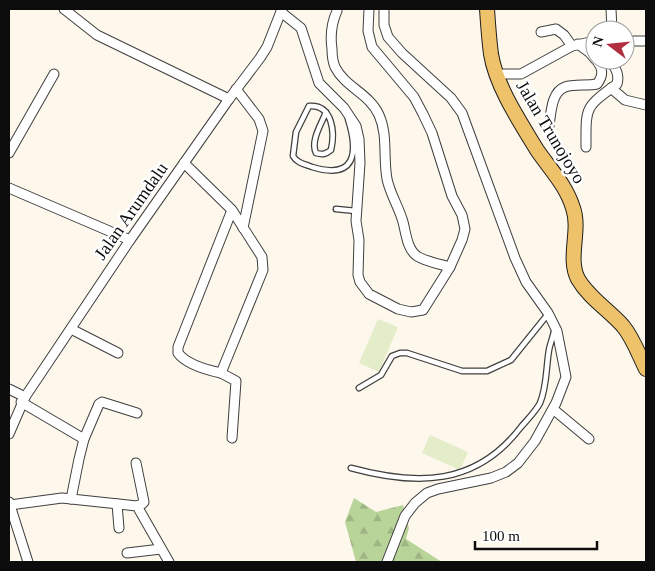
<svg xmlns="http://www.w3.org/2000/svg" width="655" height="571" font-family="'Times New Roman',serif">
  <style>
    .forest { fill: url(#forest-firs) }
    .pitch { fill: #e4edc9 }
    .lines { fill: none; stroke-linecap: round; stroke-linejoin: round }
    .lane-casing { stroke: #3f3f3f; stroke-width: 7 }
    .street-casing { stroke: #3f3f3f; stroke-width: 11 }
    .primary-casing { stroke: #1d1d1d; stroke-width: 16 }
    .lane { stroke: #fff; stroke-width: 4.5 }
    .street { stroke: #fff; stroke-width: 9 }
    .primary { stroke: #eec26b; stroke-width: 14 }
    .labels { text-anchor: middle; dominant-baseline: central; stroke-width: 5; stroke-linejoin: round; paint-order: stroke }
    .street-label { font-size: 18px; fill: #0c0c0c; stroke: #fff }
  </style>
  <defs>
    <pattern id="forest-firs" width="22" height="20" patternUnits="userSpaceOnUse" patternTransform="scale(1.25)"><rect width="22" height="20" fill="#b9d499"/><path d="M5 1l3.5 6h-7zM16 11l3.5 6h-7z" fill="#9eb583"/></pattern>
  </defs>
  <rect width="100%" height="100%" fill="#fef8ec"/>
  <path class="forest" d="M354,498l22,14 27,-7 6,23 -3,11 36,23h-86l-11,-40z"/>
  <g class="pitch">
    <path d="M378,319l20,8 -19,45 -20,-9z"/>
    <path d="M430,435l38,17 -8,18 -38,-17z"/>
  </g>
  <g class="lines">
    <g class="lane-casing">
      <g id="lane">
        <path d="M326,112c-4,11 -16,29 -10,41 7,2 10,1 15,-3 4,-17 2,-46 -22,-44l-13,26 -3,24c4,7 11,8 19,11 43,13 47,-13 36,-48"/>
        <path d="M336,209l20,2"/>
        <path d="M359,388l22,-13 11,-19 8,-3h7l55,18h25l24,-11 37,-46"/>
        <path d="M351,468c66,18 125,18 170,-41 6,-7 15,-16 19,-24 7,-16 6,-36 9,-53 1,-6 4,-13 5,-19"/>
      </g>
    </g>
    <g class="street-casing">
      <g id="street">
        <path d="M64,9l33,26 132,64"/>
        <path d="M384,9v16l4,12 14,16 49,45 11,15 53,145 11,24 22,31 9,18 9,46 -10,26 -21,38 -17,22 -12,9 -15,6 -53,11 -11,4 -12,10 -10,13 -18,46"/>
        <path d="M611,9l1,21"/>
        <path d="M337,11c-6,13 -7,24 -5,38 0,6 1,13 3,18 10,20 35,27 44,48 9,20 4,42 8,64 3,15 12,28 16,43 3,11 4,27 14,34 9,6 23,8 33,11"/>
        <path d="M281,12l20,16 18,55 25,25 12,18 3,13 1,24 -4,58 3,19 -1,35 2,7 9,12 29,15 13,3 12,-2 27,-43 12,-27 3,-11 -3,-14 -10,-19 -20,-63 -9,-19 -9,-17 -42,-50 -4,-16 1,-22"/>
        <path d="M541,32l15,-3 8,6 8,11"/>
        <path d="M625,41h21"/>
        <path d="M578,44l11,8 6,7"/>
        <path d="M497,74h24l51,-28 23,-5"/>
        <path d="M611,88l14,12 21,5"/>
        <path d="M236,89l23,30 4,12 -20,97"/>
        <path d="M549,126c2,-12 2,-34 16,-39 9,-3 22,-1 32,-3 7,-9 6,-16 -1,-24"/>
        <path d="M586,147c0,-40 -2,-39 31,-63 3,-10 -2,-16 -7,-24"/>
        <path d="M9,153l45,-79"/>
        <path d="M184,163l48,47 -54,137v6c8,11 29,17 43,20l42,-103 -1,-13 -30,-47"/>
        <path d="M9,188l121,52"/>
        <path d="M71,329l47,24"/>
        <path d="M221,373l15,8 -4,57"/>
        <path d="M9,389l16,8"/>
        <path d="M21,402l63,37"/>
        <path d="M553,409l36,30"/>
        <path d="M9,434l16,-37 105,-157 99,-141 31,-41 7,-11 15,-38"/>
        <path d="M136,463l8,39 -2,2 -5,2"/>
        <path d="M71,499l8,-40 5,-20 15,-35 3,-2 35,11"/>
        <path d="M9,502l19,60"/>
        <path d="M117,504l2,24"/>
        <path d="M10,505l52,-7 75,8 32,56"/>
        <path d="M127,553l34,-4"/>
      </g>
    </g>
    <g class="primary-casing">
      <path id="primary" d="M487,9c1,15 2,30 4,45 5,32 29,68 46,96 13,19 29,35 36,58 8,22 -6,50 5,71 11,19 31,31 45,47 10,12 16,29 23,43"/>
    </g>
    <use href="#lane" class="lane"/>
    <use href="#street" class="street"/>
    <use href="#primary" class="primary"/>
  </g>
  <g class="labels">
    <g class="street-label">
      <text transform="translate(551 132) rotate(59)">Jalan Trunojoyo</text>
      <text transform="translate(131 211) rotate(-55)">Jalan Arumdalu</text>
    </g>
  </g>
  <rect width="655" height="571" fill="none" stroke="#0c0c0c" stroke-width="20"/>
  <g transform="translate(610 45) rotate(286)"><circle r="24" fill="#ffffff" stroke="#9e9e9e"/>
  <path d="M0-4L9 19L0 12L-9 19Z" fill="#b12f41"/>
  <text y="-8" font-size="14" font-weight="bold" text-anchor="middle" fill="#0c0c0c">N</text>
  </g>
  <path d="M475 541v8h122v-8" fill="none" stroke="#0c0c0c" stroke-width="2.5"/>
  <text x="482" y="541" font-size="15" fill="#0c0c0c" stroke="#ffffff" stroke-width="4" paint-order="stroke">100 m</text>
</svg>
